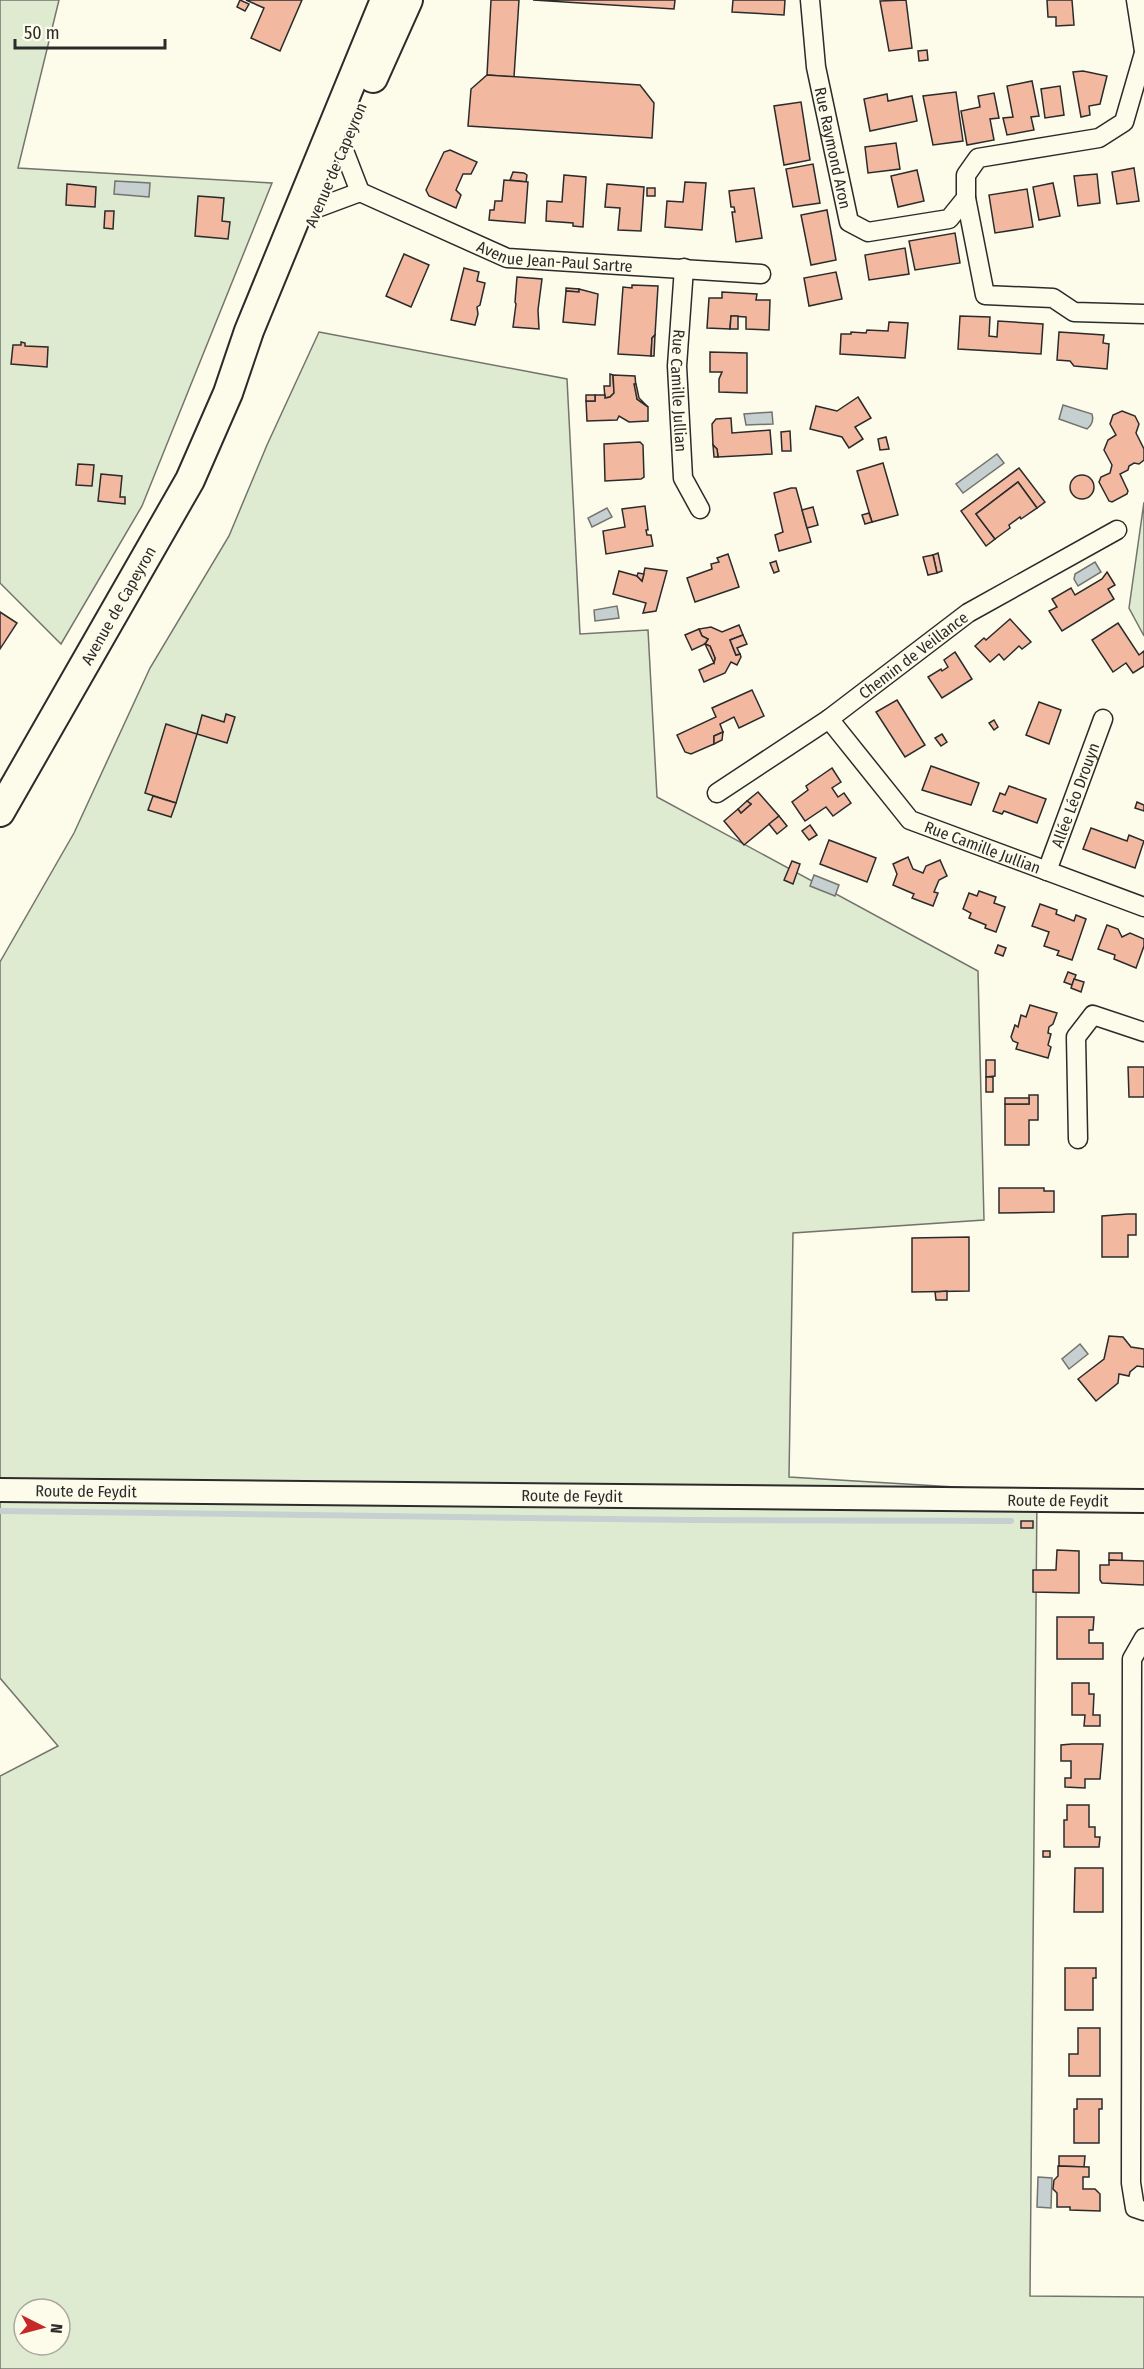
<svg xmlns="http://www.w3.org/2000/svg" width="1144" height="2369" font-family="'Fira Sans Condensed',sans-serif">
  <style>
    .green { fill: #deebd1; stroke: #74746e; stroke-width: 1.5; fill-rule: evenodd }
    .water { fill: #c7d0d0; stroke: #74746e; stroke-width: 1.5 }
    .lines { fill: none; stroke-linecap: round; stroke-linejoin: round }
    .stream { stroke: #c7d0d0; stroke-width: 6 }
    .building { fill: #f2b8a0; stroke: #2b2b2b; stroke-width: 1.5 }
    .minor-casing { stroke: #2b2b2b; stroke-width: 21 }
    .tertiary-casing { stroke: #2b2b2b; stroke-width: 26 }
    .primary-casing { stroke: #2b2b2b; stroke-width: 32 }
    .minor { stroke: #fdfbea; stroke-width: 18 }
    .tertiary { stroke: #fdfbea; stroke-width: 22 }
    .primary { stroke: #fdfbea; stroke-width: 28 }
    .labels { text-anchor: middle; dominant-baseline: central; stroke-width: 4.5; stroke-linejoin: round; paint-order: stroke }
    .street-label { font-size: 16px; fill: #2b2b2b; stroke: #fdfbea }
  </style>
  <rect width="100%" height="100%" fill="#fdfbea"/>
  <g class="green">
    <path d="M0,0h59l-41,168 254,15 -130,323 -81,138 -61,-61z"/>
    <path d="M319,332l248,47 13,255 68,-4 9,167 321,174 6,249 -191,13 -4,244 248,15 -7,804 114,1v72h-1144v-593l58,-30 -58,-68v-716l74,-129 76,-165 79,-132 38,-91zM24,2309h36v36h-36z"/>
    <path d="M1144,502v134l-15,-28z"/>
  </g>
  <g class="water">
    <path d="M115,181l35,2 -1,14 -35,-3z"/>
    <path d="M1063,405l29,9c2,6 0,11 -5,15l-28,-10z"/>
    <path d="M772,412l1,12 -27,1 -2,-11z"/>
    <path d="M997,454l7,9 -41,30 -7,-9z"/>
    <path d="M607,508l5,9 -20,10 -4,-9z"/>
    <path d="M1095,562l6,10 -23,14 -4,-7 1,-5z"/>
    <path d="M617,606l2,12 -24,3 -1,-11z"/>
    <path d="M814,875l25,10 -4,11 -25,-10z"/>
    <path d="M1080,1344l8,10 -19,15 -7,-10z"/>
    <path d="M1038,2177l14,1 -1,30 -14,-1z"/>
  </g>
  <g class="lines">
    <path class="stream" d="M0,1511l690,9 321,1"/>
  </g>
  <g class="building">
    <path d="M240,0l9,4 -4,7 -8,-4z"/>
    <path d="M246,0h56l-22,51 -29,-13 13,-30z"/>
    <path d="M491,0h28l-5,77 -27,-2z"/>
    <path d="M533,0h142l-1,9z"/>
    <path d="M733,0h52l-1,15 -52,-3z"/>
    <path d="M906,0l6,48 -23,3 -9,-50z"/>
    <path d="M1047,0h25l2,25 -18,1v-9h-8z"/>
    <path d="M927,50l1,10 -9,1 -1,-10z"/>
    <path d="M1083,71l24,5 -7,28 -11,2 1,9 -9,2 -8,-45z"/>
    <path d="M487,75l153,10 14,18 -2,35 -184,-12 3,-37z"/>
    <path d="M1032,81l7,35 -8,1 3,13 -27,5 -4,-17 10,-1 -6,-31z"/>
    <path d="M1060,86l4,29 -19,3 -4,-29z"/>
    <path d="M956,92l7,49 -30,4 -10,-49z"/>
    <path d="M994,93l5,25 -9,1 4,21 -27,5 -6,-34 19,-4 -2,-11z"/>
    <path d="M887,94l1,7 24,-5 5,25 -47,10 -6,-32z"/>
    <path d="M801,102l9,58 -26,5 -10,-59z"/>
    <path d="M896,143l4,26 -32,4 -3,-26z"/>
    <path d="M450,150l27,12 -6,12h-8l-7,16 5,5 -5,13 -27,-12 -3,-6 18,-38z"/>
    <path d="M813,164l7,39 -27,4 -7,-38z"/>
    <path d="M1134,168l5,33 -22,3 -5,-32z"/>
    <path d="M917,170l7,31 -26,6 -7,-31z"/>
    <path d="M513,172l11,1 3,2 -1,7 -16,-2z"/>
    <path d="M1097,174l3,29 -22,3 -4,-30z"/>
    <path d="M564,175l22,2 -3,50 -10,-1v-3l-27,-2 1,-20 15,1z"/>
    <path d="M504,180l24,2 -3,41 -36,-3 1,-10h4l1,-9h7z"/>
    <path d="M685,182l21,1 -4,47 -37,-3 2,-26 16,1z"/>
    <path d="M1053,183l7,33 -21,4 -6,-33z"/>
    <path d="M67,184l29,3 -1,20 -29,-2z"/>
    <path d="M607,184l37,3 -3,44 -23,-1 2,-22 -15,-1z"/>
    <rect x="647" y="188" width="8" height="8"/>
    <path d="M754,188l8,50 -26,4 -4,-30h3l-1,-5h-3l-2,-16z"/>
    <path d="M1027,189l6,38 -38,6 -6,-38z"/>
    <path d="M198,196l26,2 -2,23 8,1 -2,17 -33,-3z"/>
    <path d="M827,210l9,50 -25,5 -10,-50z"/>
    <path d="M105,211h9l-1,18 -9,-1z"/>
    <path d="M955,233l5,30 -45,7 -6,-29z"/>
    <path d="M905,248l4,26 -40,6 -4,-25z"/>
    <path d="M404,254l25,11 -18,42 -25,-11z"/>
    <path d="M464,268l15,4 -2,9 8,2 -5,22 -3,2 1,7 -3,11 -24,-5z"/>
    <path d="M836,272l6,27 -33,7 -5,-28z"/>
    <path d="M517,277l25,2 -4,31 1,19 -26,-2 3,-23 -1,-2z"/>
    <path d="M632,285l26,1 -3,49 -3,3 -1,18 -33,-2 5,-67 9,1z"/>
    <path d="M566,288l13,1v3l-13,-1z"/>
    <path d="M579,289l19,5 -3,31 -32,-3 3,-31 13,1z"/>
    <path d="M722,292l35,2 -1,6h14l-1,30 -23,-1v-12l-15,-1 -1,13 -23,-1 2,-30h13z"/>
    <path d="M731,316h7v13h-8z"/>
    <path d="M960,316l30,1 -1,19 8,1 1,-16 45,3 -2,30 -83,-5z"/>
    <path d="M889,322l19,1 -3,35 -65,-4 1,-20h10v-2l15,1 1,-3 21,1z"/>
    <path d="M1059,332l45,3 -1,8 6,1 -2,25 -33,-3 -4,-5 -13,-1z"/>
    <path d="M655,335l-1,21h-3l1,-18z"/>
    <path d="M21,342l4,1v3l23,1 -1,20 -36,-3 2,-19h8z"/>
    <path d="M710,352l37,1v40l-28,-1v-13l3,-7h-12z"/>
    <path d="M610,374l3,1 1,18 -4,4 -5,1 -1,-12h6z"/>
    <path d="M613,375l22,1 2,23 11,8v14l-19,1 -10,-6 -2,4 -30,1 -1,-20h9v-6h10v3l5,-1 4,-4z"/>
    <path d="M634,384h2l3,14 9,9 -11,-8z"/>
    <rect x="586" y="395" width="9" height="6"/>
    <path d="M858,397l13,21 -16,9 8,12 -14,9 -7,-11 -32,-8 6,-23 21,5z"/>
    <path d="M1122,411l13,5 4,8 -3,9 8,16v11l-5,4 -5,-1 -5,3 -1,4 -8,4 8,17 -1,3 -15,8 -3,-1 -10,-19 2,-5 9,-4 2,-8 -8,-15 4,-10 8,-5 -6,-11 3,-9z"/>
    <path d="M731,418l1,15 38,-3 2,24 -54,3 -1,-8 -4,-4 -1,-21 4,-5z"/>
    <path d="M790,431l1,20h-9l-1,-19z"/>
    <path d="M886,437l3,12 -9,1 -2,-11z"/>
    <path d="M640,442l3,3 1,32 -3,2 -36,2 -1,-37z"/>
    <path d="M713,445l4,4 1,8h-4z"/>
    <path d="M883,463l15,52 -26,7 -15,-51z"/>
    <path d="M78,464l16,1 -2,21 -16,-1z"/>
    <path d="M1019,468l26,34 -8,6 -19,-26 -42,32 19,25 -9,7 -25,-35z"/>
    <path d="M101,474l21,2 -2,21h5v7l-27,-3z"/>
    <circle cx="1082" cy="487" r="12"/>
    <path d="M1018,482l19,26 -16,11 -1,-2 -11,8 1,3 -15,11 -19,-25z"/>
    <path d="M791,488h5l15,54 -32,9 -4,-16 8,-3 -9,-39z"/>
    <path d="M645,506l3,24h-2l1,5h4l2,11 -47,8 -3,-23 22,-4 -3,-18z"/>
    <path d="M813,507l5,18 -11,3 -5,-18z"/>
    <path d="M869,513l3,9 -7,2 -3,-9z"/>
    <path d="M938,553l4,18 -5,2 -4,-18z"/>
    <path d="M728,554l11,33 -44,15 -8,-24 25,-9 -1,-5 8,-2 -2,-4z"/>
    <path d="M933,555l4,18 -9,2 -5,-18z"/>
    <path d="M776,561l3,10 -5,2 -4,-10z"/>
    <path d="M645,568l22,3 -11,40 -13,2 3,-10 -33,-9 6,-23 18,5 5,5z"/>
    <path d="M1107,572l8,13 -7,4 6,10 -52,32 -13,-20 8,-4 -5,-8 19,-11 4,7 27,-16z"/>
    <path d="M638,573l6,1 -2,7 -5,-5z"/>
    <path d="M0,612l17,11 -17,26z"/>
    <path d="M1010,619l21,23 -9,7 -3,-3 -15,14 -5,-6 -9,8 -15,-16 9,-8 2,2z"/>
    <path d="M1118,623l21,32 5,-4v15l-11,7 -7,-10 -13,9 -21,-32z"/>
    <path d="M739,625l4,10 -13,5 6,15 4,-1 1,3 -4,8 -6,-3 -6,11 -21,9 -5,-12 15,-7 1,-5 -5,-12 -5,-2 3,-5 -6,-3 -3,-7 12,-2 11,5z"/>
    <path d="M699,629l3,7 6,3 -3,5 -13,6 -7,-15z"/>
    <path d="M743,635l4,9 -10,4 3,6 -4,1 -6,-15z"/>
    <path d="M705,644l5,2 5,12 -1,5z"/>
    <path d="M955,652l17,27 -30,19 -14,-21 13,-8 1,2 6,-4 -4,-7z"/>
    <path d="M752,690l12,26 -25,12 -5,-11 -14,7 3,8 -9,4v8l-23,10 -6,-2 -8,-17 39,-18 -4,-9z"/>
    <path d="M897,700l28,45 -20,12 -29,-45z"/>
    <path d="M1039,702l22,8 -12,34 -23,-9z"/>
    <path d="M226,714l9,3 -8,26 -30,-9 5,-19 22,7z"/>
    <path d="M994,720l4,7 -4,3 -5,-7z"/>
    <path d="M166,724l31,10 -21,69 -31,-10z"/>
    <path d="M723,732l-1,8 -8,4v-8z"/>
    <path d="M942,734l5,8 -6,4 -6,-8z"/>
    <path d="M931,766l48,17 -8,22 -49,-15z"/>
    <path d="M832,768l9,14 -9,6 6,9 6,-4 7,10 -18,13 -7,-9 -21,14 -13,-19 16,-12 -2,-4z"/>
    <path d="M1009,786l37,13 -9,24 -33,-12 -2,3 -9,-3 7,-18 5,2z"/>
    <path d="M758,792l21,24 -35,29 -20,-24 14,-12 3,4 10,-9 -4,-3z"/>
    <path d="M153,796l23,7 -5,14 -23,-7z"/>
    <path d="M747,801l4,3 -10,9 -3,-4z"/>
    <path d="M1137,802l7,3v6l-9,-3z"/>
    <path d="M779,816l8,10 -10,8 -8,-10z"/>
    <path d="M810,825l7,10 -8,5 -7,-9z"/>
    <path d="M1091,828l36,13 2,-6 15,6 -9,27 -52,-19z"/>
    <path d="M829,840l47,18 -9,24 -47,-18z"/>
    <path d="M908,857l5,12 10,4 3,-7 14,-6 7,16 -8,4 -5,12 4,1 -5,13 -21,-8 2,-4 -21,-9 4,-11 -4,-10z"/>
    <path d="M792,861l8,3 -7,20 -9,-4z"/>
    <path d="M979,891l17,6 -2,6 11,4 -9,25 -11,-4 1,-3 -17,-7 2,-5 -8,-4 6,-16 8,3z"/>
    <path d="M1040,904l17,6 -1,4 18,7 2,-6 10,4 -14,41 -15,-5 2,-4 -15,-5 5,-14 -17,-6z"/>
    <path d="M1107,925l11,4 4,8 8,-4 14,6v7l-8,22 -22,-9 1,-4 -17,-6z"/>
    <path d="M998,945l8,3 -3,8 -8,-3z"/>
    <path d="M1068,972l8,3 -4,10 -8,-3z"/>
    <path d="M1074,979l10,3 -3,10 -10,-4z"/>
    <path d="M1030,1005l27,8 -4,11 -4,3 -1,6 3,1 -3,11 3,2 -3,11 -32,-9 2,-6 -5,-2 -2,-4 4,-12 3,2 3,-12 5,2z"/>
    <path d="M986,1060h9v16l-9,1z"/>
    <path d="M1128,1067h16v30h-15z"/>
    <rect x="986" y="1077" width="7" height="15"/>
    <path d="M1029,1095h9v25h-9v25h-24v-41h24z"/>
    <rect x="1005" y="1098" width="24" height="6"/>
    <path d="M999,1188h45v3h10v21l-55,1z"/>
    <path d="M1128,1214h8v21h-8v22h-26v-41z"/>
    <path d="M969,1237v54l-57,1v-54z"/>
    <path d="M947,1291v9h-11l-1,-8z"/>
    <path d="M1109,1336l14,1 8,10 13,2v18l-7,-1 -7,6 -1,4 -10,-2 -1,9 -22,18 -18,-22 26,-20z"/>
    <rect x="1021" y="1521" width="12" height="7"/>
    <path d="M1057,1550l22,1v42l-46,-1v-22h23z"/>
    <path d="M1109,1553h13v8l-13,-1z"/>
    <path d="M1109,1560l35,1v24l-42,-2 -2,-3v-15h9z"/>
    <path d="M1057,1617h37l-1,13h-4v13h14v16h-46z"/>
    <path d="M1072,1683h17v11h5l-1,21h7v11h-16l1,-11h-13z"/>
    <path d="M1072,1744h31l-3,35h-15v9l-20,-1v-9h6v-17h-10v-16z"/>
    <path d="M1067,1805h22v22h6v10h5l-1,10h-35v-27h3z"/>
    <rect x="1043" y="1851" width="7" height="6"/>
    <path d="M1075,1868h28v44h-29z"/>
    <path d="M1065,1968h31v10h-3v32h-28z"/>
    <path d="M1078,2028h22v48h-31v-22h9z"/>
    <path d="M1077,2099h25v10h-3v34h-25v-34h3z"/>
    <path d="M1059,2156h26l-1,11 -25,-1z"/>
    <path d="M1058,2166l31,1v10h-6v12h12l5,5v17l-30,-1v-3h-13v-14l-4,-4 1,-9 4,-4z"/>
  </g>
  <g class="lines">
    <g class="minor-casing">
      <g id="minor">
        <path id="s1" d="M810,0l6,67 33,155 19,10 81,-13 17,-21v-23l12,-17 121,-20 25,-16 20,-69"/>
        <path d="M1136,0l8,51"/>
        <path d="M343,148l17,44"/>
        <path d="M966,198l19,97 68,3 21,14 70,2"/>
        <path id="s2" d="M317,208l43,-16 147,66 254,16"/>
        <path id="s3" d="M684,268l-7,98 6,112 17,31"/>
        <path id="s4" d="M829,719l81,101 234,87"/>
        <path id="s5" d="M717,793l112,-74 139,-106 149,-83"/>
        <path id="s6" d="M1047,871l56,-152"/>
        <path d="M1078,1139l-2,-102 17,-22 51,17"/>
        <path d="M1144,1638l-12,21 -1,524 4,25 9,3"/>
      </g>
    </g>
    <g class="tertiary-casing">
      <g id="tertiary">
        <path id="s7" d="M0,1490l1144,11"/>
      </g>
    </g>
    <g class="primary-casing">
      <g id="primary">
        <path d="M373,78l35,-78"/>
        <path id="s8" d="M0,812l190,-332 38,-87 21,-62 136,-331"/>
      </g>
    </g>
    <use href="#minor" class="minor"/>
    <use href="#tertiary" class="tertiary"/>
    <use href="#primary" class="primary"/>
  </g>
  <g class="labels">
    <g class="street-label">
      <text stroke="none"><textPath href="#s1" startOffset="150">Rue Raymond Aron</textPath></text>
      <text transform="translate(336 165) rotate(-67)">Avenue de Capeyron</text>
      <text stroke="none"><textPath href="#s2" startOffset="254">Avenue Jean-Paul Sartre</textPath></text>
      <text stroke="none"><textPath href="#s3" startOffset="123">Rue Camille Jullian</textPath></text>
      <text stroke="none"><textPath href="#s8" startOffset="238">Avenue de Capeyron</textPath></text>
      <text stroke="none"><textPath href="#s5" startOffset="240">Chemin de Veillance</textPath></text>
      <text stroke="none"><textPath href="#s6" startOffset="81">Allée Léo Drouyn</textPath></text>
      <text stroke="none"><textPath href="#s4" startOffset="207">Rue Camille Jullian</textPath></text>
      <text stroke="none"><textPath href="#s7" startOffset="86">Route de Feydit</textPath></text>
      <text stroke="none"><textPath href="#s7" startOffset="572">Route de Feydit</textPath></text>
      <text stroke="none"><textPath href="#s7" startOffset="1058">Route de Feydit</textPath></text>
    </g>
  </g>
  <g transform="translate(42 2327) rotate(96)"><circle r="28" fill="#fdfbea" stroke="#a9a89e" stroke-width="1.5"/>
  <path d="M0-4.5L10 22L0 15L-10 22Z" fill="#c62828"/>
  <text y="-9" font-size="16" font-weight="bold" text-anchor="middle" fill="#2b2b2b">N</text>
  </g>
  <path d="M15 39v9h150v-9" fill="none" stroke="#2b2b2b" stroke-width="3"/>
  <text x="24" y="39" font-size="18" fill="#2b2b2b" stroke="#fdfbea" stroke-width="4.5" paint-order="stroke">50 m</text>
</svg>
